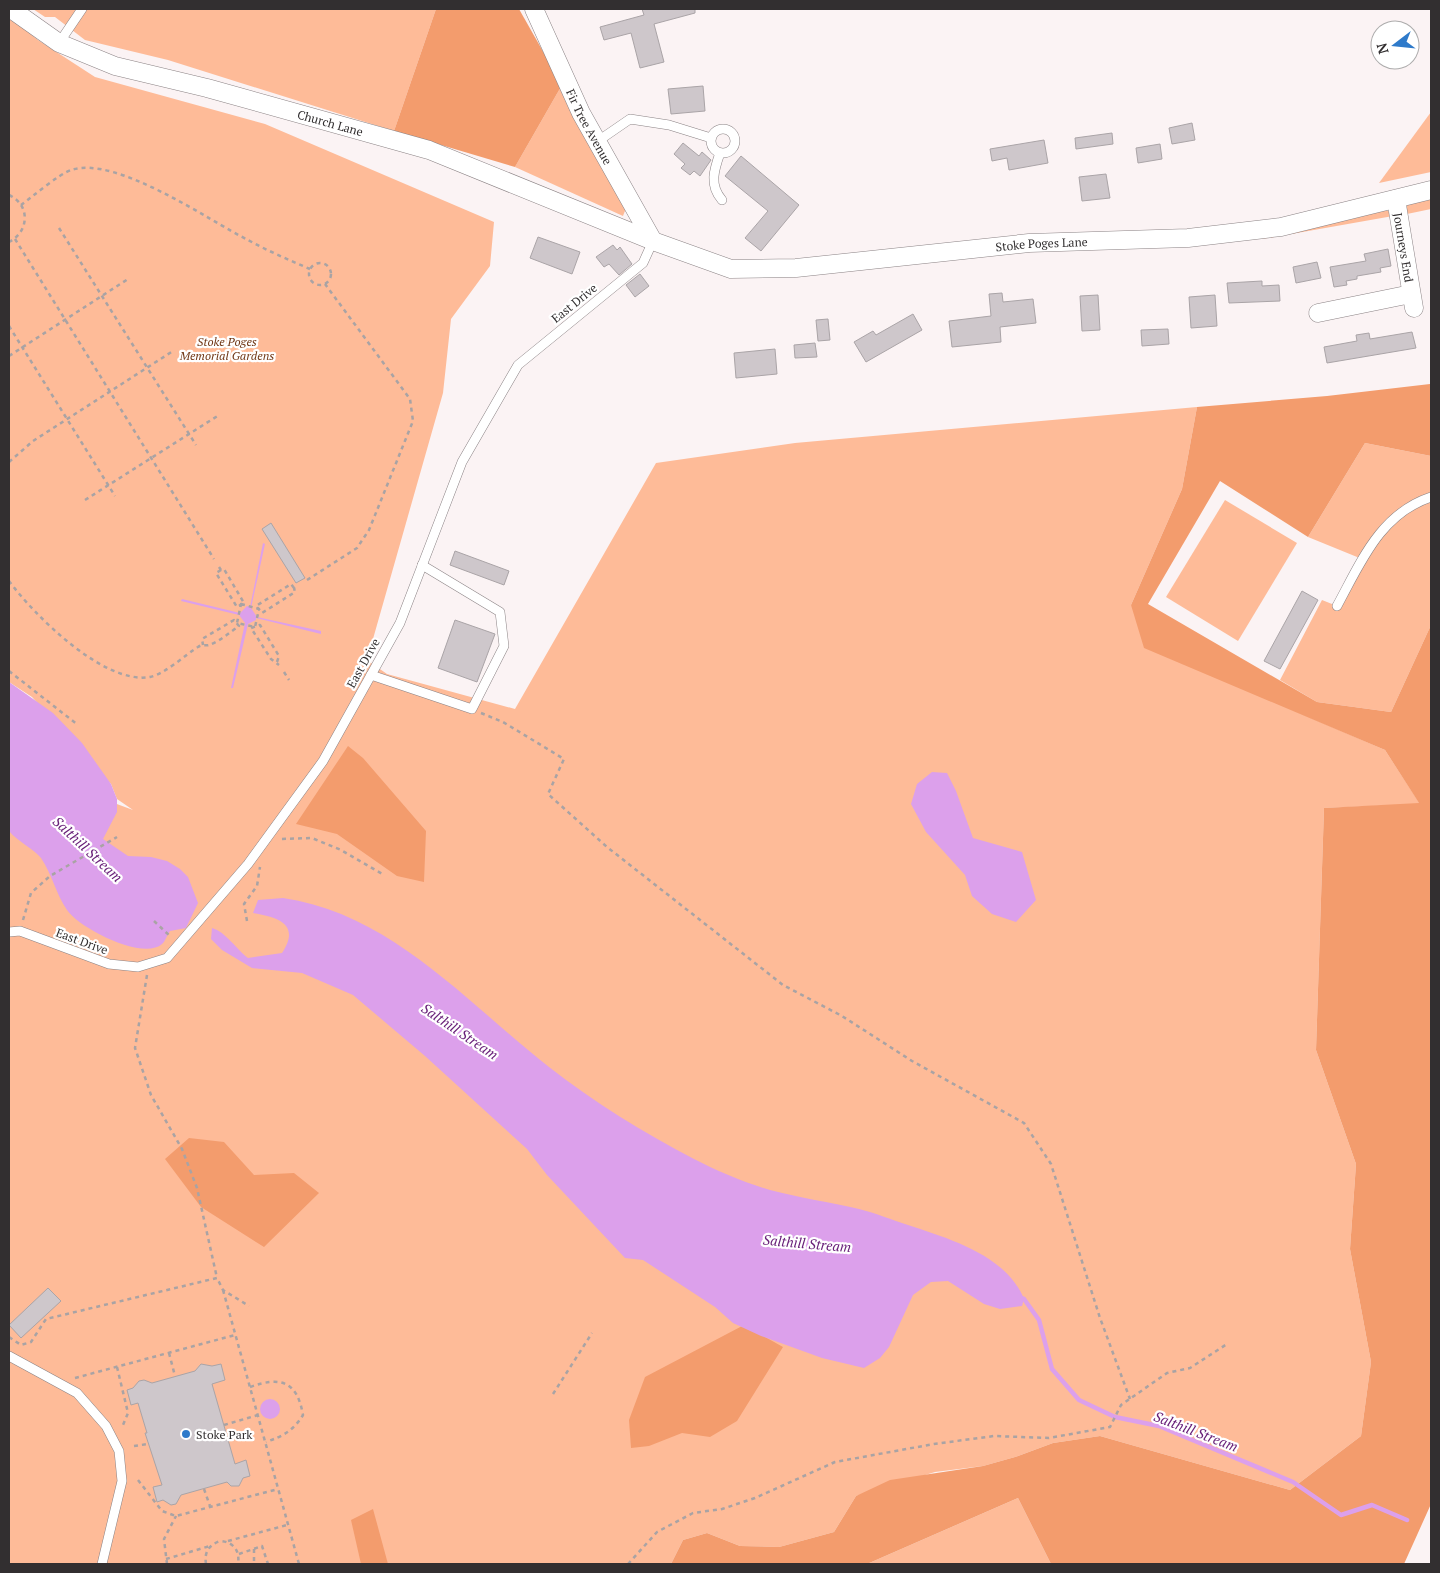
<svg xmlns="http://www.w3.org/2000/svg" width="1440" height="1573" font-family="'PT Serif',serif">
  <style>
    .green { fill: #febb98 }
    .forest { fill: #f39c6d }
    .water { fill: #dca0eb }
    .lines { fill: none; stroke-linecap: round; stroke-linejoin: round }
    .stream { stroke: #dca0eb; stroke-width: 4.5 }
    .building { fill: #cec7cb; stroke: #aaa4a7 }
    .lane-casing { stroke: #8b8385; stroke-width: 10 }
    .street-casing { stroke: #8b8385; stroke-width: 19 }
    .path { stroke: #a9a3a4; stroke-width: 2.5; stroke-dasharray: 4 4; stroke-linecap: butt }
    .lane { stroke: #fff; stroke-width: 9 }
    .street { stroke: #fff; stroke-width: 18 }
    .poi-dot { fill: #2e7aca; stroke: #fff; stroke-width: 2 }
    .labels { text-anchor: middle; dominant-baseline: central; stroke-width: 4.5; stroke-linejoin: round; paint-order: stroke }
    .street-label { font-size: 12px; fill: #322f30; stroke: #fff }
    .park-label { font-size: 12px; font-style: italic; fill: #723a19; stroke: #fff }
    .poi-label { font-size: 12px; fill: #322f30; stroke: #fff; text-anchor: start }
    .water-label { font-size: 14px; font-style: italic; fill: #692179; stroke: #fff }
  </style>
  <rect width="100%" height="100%" fill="#fbf3f4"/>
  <g class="green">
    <path d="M33,9h403l-42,122 -226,-71 -83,-20 -30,-23h-10z"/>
    <path d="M9,16l29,24 57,37 170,47 229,98 -4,44 -39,53 -8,74 -76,267 20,14 128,35 141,-246 139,-20 402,-36 -15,82 -51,116 157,103 97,42 35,54 -96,4 -8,242 40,114 -6,85 21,113 -10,74 -71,54 -190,-54 -47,7 -38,14 -32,9 -48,6 -79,24 -22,36 -55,15 -39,-1 -33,-13 -24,7 -12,24h-662v-800l124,46 -16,-11 -6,-15 -79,-87 -23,-15z"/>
    <path d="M562,85l66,118 -5,13 -108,-49z"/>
    <path d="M1431,112v60l-52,11z"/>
    <path d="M1431,192v17l-24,5v-13z"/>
    <path d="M1386,209l7,7 -125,22 -24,2z"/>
    <path d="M1365,443l66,13v169l-40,87 -74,-10 -37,-22 42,-80 15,6 25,-47 -54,-22z"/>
    <path d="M1225,500l72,43 -59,98 -72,-44z"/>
    <path d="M1018,1498l33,66h-184z"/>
  </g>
  <g class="forest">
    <path d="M436,9h83l43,76 -47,82 -121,-36z"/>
    <path d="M1430,384l1,72 -66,-13 -57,94 -88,-56 -72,123 169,98 74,10 40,-87v879l-27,60h-353l-33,-66 -151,66h-196l12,-24 24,-7 33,13 39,1 55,-15 22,-36 34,-16 93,-14 32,-9 38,-14 47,-7 190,54 71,-54 10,-74 -21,-113 6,-85 -40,-114 8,-242 95,-5 -34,-53 -241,-102 -13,-43 51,-116 15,-82 130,-11z"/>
    <path d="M348,746l15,12 63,73 -2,51 -27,-6 -60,-42 -41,-10z"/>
    <path d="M189,1138l35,4 30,33 40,-2 25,20 -55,54 -63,-40 -36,-48z"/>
    <path d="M744,1325l39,22 -46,74 -27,16 -28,-4 -33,13 -18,2 -2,-28 16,-43z"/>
    <path d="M373,1509l15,55h-27l-10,-44z"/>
  </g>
  <g class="water">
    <path d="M263,543l2,1 -14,64 6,9 64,14v3l-65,-16v2l-8,4 -15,64h-2l14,-65 -6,-8 -58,-14 1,-2 58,14 7,-7 3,1z"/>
    <path d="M9,682l44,31 29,30 29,41 6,15v13l-14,27 25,17 23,1 16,4 13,8 8,8 10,26 -12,25 -16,3c-3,4 -5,11 -8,13 -19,17 -83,-16 -95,-34 -11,-16 -15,-36 -26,-52 -6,-8 -24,-17 -32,-27z"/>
    <path d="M932,772l15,1 9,18 17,47 49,14 14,48 -20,22 -24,-8 -20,-18 -7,-21 -39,-43 -15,-28 6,-20z"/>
    <path d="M283,898c109,16 184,105 266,169 45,35 95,66 145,92 23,12 52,24 76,31 30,8 60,12 89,19 17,4 33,11 49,16 42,14 98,30 116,74l-2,7 -22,3 -16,-5 -36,-23 -17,1 -18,13 -24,52 -9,11 -16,10 -42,-10 -61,-22 -28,-13 -18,-16 -72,-47 -18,-2 -78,-83 -20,-26 -102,-93 -72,-61 -51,-22 -50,-5 -30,-18 -11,-11 1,-11c14,4 24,21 36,30l34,-5c19,-29 -4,-36 -29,-40l5,-13z"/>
    <circle cx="270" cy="1409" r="10"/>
  </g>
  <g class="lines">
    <path class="stream" d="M1021,1298l3,1 15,21 13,49 27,31 36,17 44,9 134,56 48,33 31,-10 35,15"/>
  </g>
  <g class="building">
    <path d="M642,9h53v4l-41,11 10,38 -24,6 -9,-35 -27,7 -4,-13 44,-12z"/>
    <path d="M703,86l2,25 -34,3 -3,-25z"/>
    <path d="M1192,123l3,17 -23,4 -3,-16z"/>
    <path d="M1112,133l1,11 -37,5 -1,-11z"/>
    <path d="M1044,140l4,23 -39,7 -2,-12 -15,3 -2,-12z"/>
    <path d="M683,143l16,13 3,-4 9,8 -11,16 -6,-5 -4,4 -9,-7 4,-4 -11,-10z"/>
    <path d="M1160,144l2,15 -24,4 -2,-15z"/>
    <path d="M741,156l58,49 -38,46 -16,-13 23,-27 -43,-35z"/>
    <path d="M1106,174l4,24 -28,3 -3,-24z"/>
    <path d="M538,237l42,15 -8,22 -42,-16z"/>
    <path d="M613,245l4,5 3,-3 12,17 -13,11 -10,-11 -5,3 -8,-10z"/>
    <path d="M1388,249l3,17 -11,2 1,4 -24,4v3l-11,2 1,4 -13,2 -4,-20 36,-6 -2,-7z"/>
    <path d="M1317,262l4,16 -25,5 -3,-16z"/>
    <path d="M640,274l9,12 -14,11 -9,-12z"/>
    <path d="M1262,281v5l17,-1 1,16 -51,2 -2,-20z"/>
    <path d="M1002,293l1,9 30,-3 3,24 -36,4 1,15 -49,5 -3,-26 42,-5 -2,-22z"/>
    <path d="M1098,295l2,35 -18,1 -2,-35z"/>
    <path d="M1215,295l2,31 -26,2 -2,-31z"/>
    <path d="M913,314l9,16 -56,32 -12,-20 19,-11 3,4z"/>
    <path d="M828,319l2,21 -12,1 -2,-21z"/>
    <path d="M1168,329l1,15 -27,2 -1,-16z"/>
    <path d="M1412,332l4,16 -89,15 -3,-16 33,-6 -1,-6 13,-2 1,6z"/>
    <path d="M815,343l2,14 -22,1 -1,-13z"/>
    <path d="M775,349l2,25 -41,4 -2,-25z"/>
    <path d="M271,523l34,55 -9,5 -34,-54z"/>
    <path d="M455,551l54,20 -5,14 -54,-20z"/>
    <path d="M1302,591l16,9 -38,69 -16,-8z"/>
    <path d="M455,620l40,14 -18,48 -39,-14z"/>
    <path d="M48,1288l13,13 -40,37 -12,-13z"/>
    <path d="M201,1364l11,2 9,-2 4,16 -13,4 23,80 11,-4 4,16 -7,2 -4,8h-8l-4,-4 -46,13 -5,9 -5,1 -8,-5 -6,2 -4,-15 9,-2 -17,-52h2l-9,-30 -7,2 -4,-15 6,-2 6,-7 5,-1 8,3 43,-12z"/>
  </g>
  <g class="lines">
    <g class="lane-casing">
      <g id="lane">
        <path d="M59,43l23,-34"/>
        <circle cx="723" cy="141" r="12"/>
        <path d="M598,141l32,-22 39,6 42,13"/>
        <path d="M720,153c-6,17 -11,32 2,47"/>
        <path d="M1337,606c24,-44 43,-92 94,-109"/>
        <path d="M371,675l101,34 32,-63 -4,-34 -78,-47"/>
        <path d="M9,932l11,-1 89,33 29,3 29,-9 81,-94 75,-103 77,-138 62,-161 56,-97 125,-102 10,-22"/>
        <path d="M9,1356l68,37 29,33 13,25 3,30 -20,83"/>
      </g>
    </g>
    <g class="street-casing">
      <g id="street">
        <path id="s1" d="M11,9l48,34 56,23 92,22 222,62 224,91 78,28 65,-1 233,-25 159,-5 93,-11 150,-37"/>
        <path id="s2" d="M534,9l47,104 72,128"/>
        <path id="s3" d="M1396,199l18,109"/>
        <path d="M1318,313l93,-19"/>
      </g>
    </g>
    <g class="path">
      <path d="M9,195c22,10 20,37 0,47"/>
      <path d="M21,205c11,-8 38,-31 50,-35 45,-15 137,50 177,70 20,11 41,20 62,29"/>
      <path d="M59,228l137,217"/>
      <path d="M15,239l199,320"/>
      <circle cx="320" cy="274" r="11"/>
      <path d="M9,326l106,170"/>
      <path d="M9,356l119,-77"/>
      <path d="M9,462l24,-21 140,-90"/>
      <path d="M85,500l134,-85"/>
      <path d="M219,567l2,3 3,-1 20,34 -7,4 -21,-34 5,-3"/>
      <path d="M307,580l50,-32 12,-18 44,-109 -3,-22 -85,-115"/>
      <path d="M9,581c25,34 95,104 141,96 15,-3 35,-22 48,-30 4,-3 8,-1 11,-2 10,-3 21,-13 30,-19l-5,-6 -32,19 1,6"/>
      <path d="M294,588l-3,-4 -35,22 6,7 33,-21 -1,-4 3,-3"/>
      <path d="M241,604l18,5 -4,18 -18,-4z"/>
      <path d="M277,662l2,-6 -19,-31 -9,3 20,31 8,6"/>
      <path d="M9,671l69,54"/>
      <path d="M284,672l5,8"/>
      <path d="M481,713l22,9 61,37 -16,35 59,53 176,138 59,31 70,45 112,62 27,41 49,154 30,81"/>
      <path d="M282,839l30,-1 29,12 43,25"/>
      <path d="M23,920l8,-27 19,-17 67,-39"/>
      <path d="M154,921l17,16"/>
      <path d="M247,921l-3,-17 13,-18 3,-19"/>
      <path d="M147,975l-12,73 16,47 31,54 15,39 20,90"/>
      <path d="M223,1290l76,274"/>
      <path d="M9,1337l12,8 10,-3 15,-23 171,-41 6,12 26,16"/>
      <path d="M169,1353l6,23"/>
      <path d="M117,1367l11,46 -5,12"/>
      <path d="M75,1378l160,-43"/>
      <path d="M250,1387c31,-11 47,-6 53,28 -10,16 -20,21 -37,27"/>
      <path d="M553,1394l39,-61"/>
      <path d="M224,1425l34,-10"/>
      <path d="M134,1446l14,-2"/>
      <path d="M138,1480l24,31 14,5 102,-27"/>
      <path d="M204,1489l6,17"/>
      <path d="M228,1541l59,-16"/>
      <path d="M254,1549v15"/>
      <path d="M239,1554l23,-8 6,18"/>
      <path d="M166,1559l44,-13"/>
      <path d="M167,1564l-3,-25 12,-23"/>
      <path d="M206,1564c-2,-12 3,-19 14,-23 14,1 20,10 18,23"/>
      <path d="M628,1564l29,-32 36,-19 29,-4 33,-11 80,-36 99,-18 60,-8 55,2 61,-11 11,-22 46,-32 23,-5 37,-24"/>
    </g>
    <use href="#lane" class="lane"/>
    <use href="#street" class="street"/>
  </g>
  <circle class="poi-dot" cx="186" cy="1434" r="5"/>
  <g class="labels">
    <g class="street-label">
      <text stroke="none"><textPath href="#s1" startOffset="342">Church Lane</textPath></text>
      <text stroke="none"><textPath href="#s2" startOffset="130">Fir Tree Avenue</textPath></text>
      <text stroke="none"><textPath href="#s1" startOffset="1081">Stoke Poges Lane</textPath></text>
      <text stroke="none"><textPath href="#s3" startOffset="49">Journeys End</textPath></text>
      <text transform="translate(574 303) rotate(-39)">East Drive</text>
      <text transform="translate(363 663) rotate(-61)">East Drive</text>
      <text transform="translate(82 941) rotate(20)">East Drive</text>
    </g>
    <g class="park-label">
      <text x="227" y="341">Stoke Poges<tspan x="227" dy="14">Memorial Gardens</tspan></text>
    </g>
    <g class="poi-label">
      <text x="196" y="1434">Stoke Park</text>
    </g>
    <g class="water-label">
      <text transform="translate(88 849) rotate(43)">Salthill Stream</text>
      <text transform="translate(460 1031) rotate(34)">Salthill Stream</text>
      <text transform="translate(807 1243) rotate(5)">Salthill Stream</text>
      <text transform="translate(1196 1431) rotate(21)">Salthill Stream</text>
    </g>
  </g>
  <rect width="1440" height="1573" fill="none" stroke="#322f30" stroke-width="20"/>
  <g transform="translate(1395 45) rotate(254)"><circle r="24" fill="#ffffff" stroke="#adacac"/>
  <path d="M0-4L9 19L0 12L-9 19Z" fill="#2e7aca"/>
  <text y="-8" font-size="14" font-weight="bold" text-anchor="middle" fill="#322f30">N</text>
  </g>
</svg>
